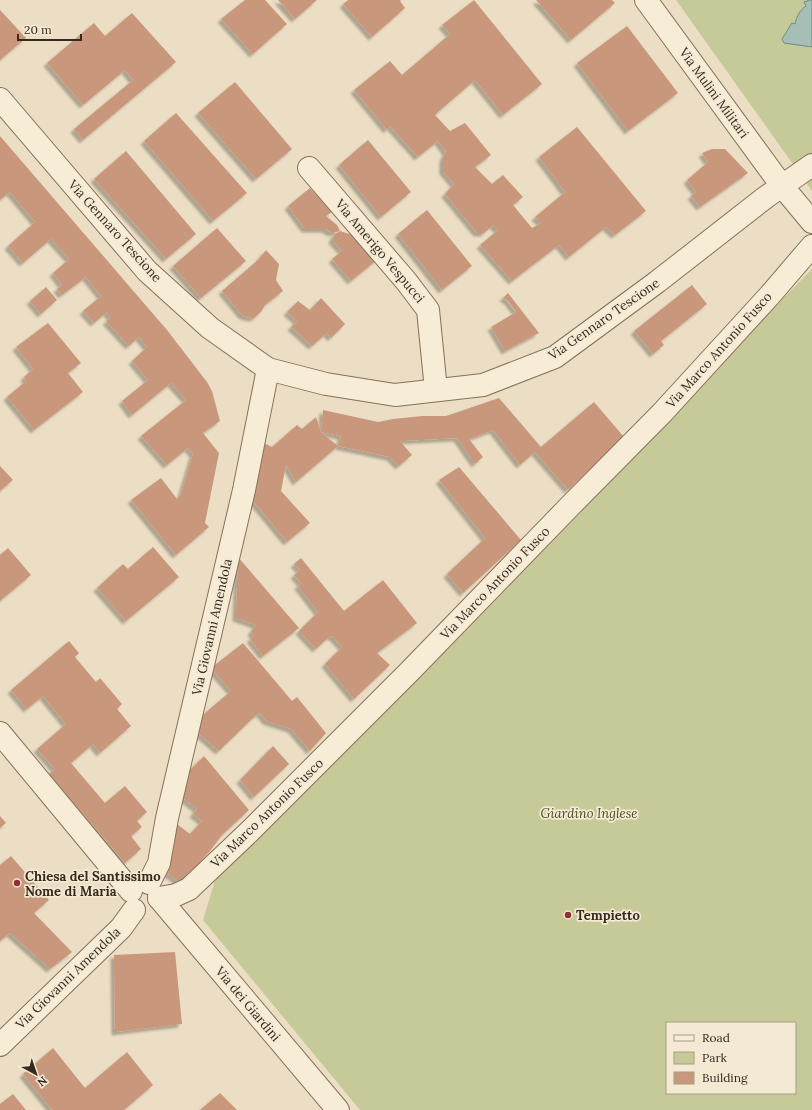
<svg xmlns="http://www.w3.org/2000/svg" width="812" height="1110" font-family="Lora,serif">
  <style>
    .green { fill: #c6ca98; fill-rule: evenodd }
    .water { fill: #a5bfb6; stroke: #6d8d83 }
    .building { fill: #c9987b; fill-rule: evenodd; filter: url(#shadow) }
    .lines { fill: none; stroke-linecap: round; stroke-linejoin: round }
    .minor-casing { stroke: #86705b; stroke-width: 24 }
    .minor { stroke: #f7ecd6; stroke-width: 22 }
    .poi-dot { fill: #922e33; stroke: #f4e9d3; stroke-width: 1.5 }
    .labels { text-anchor: middle; dominant-baseline: central; stroke-width: 3.5; stroke-linejoin: round; paint-order: stroke }
    .street-label { font-size: 13px; fill: #36291e; stroke: #f4e9d3 }
    .park-label { font-size: 13px; font-style: italic; fill: #495226; stroke: #f4e9d3 }
    .poi-label { font-size: 13px; font-weight: bold; fill: #36291e; stroke: #f4e9d3; text-anchor: start }
  </style>
  <defs>
    <filter id="shadow"><feDropShadow dx="-3.5" dy="3.5" stdDeviation="1" flood-color="#0004"/></filter>
  </defs>
  <rect width="100%" height="100%" fill="#ecdec4"/>
  <g class="green">
    <path d="M676,0h136v191z"/>
    <path d="M812,269v841h-452l-157,-190 14,-46zM667,1023h128v70h-128z"/>
  </g>
  <path class="water" d="M810,0h2v47l-28,-4 -2,-4 10,-16 3,1c2,-8 4,-13 11,-18l-2,-4z"/>
  <g class="building">
    <path d="M245,0h20l22,24 -34,30 -32,-35z"/>
    <path d="M278,0h39l-22,19z"/>
    <path d="M348,0h53l-1,1 5,7 -33,29 -29,-33z"/>
    <path d="M474,0l68,84 -39,31 -28,-35 -29,25 -11,10 15,16 15,-8 26,32 -16,12 17,17 11,-9 20,22 -10,8 19,23 9,-5 -6,-6 30,-25 -26,-35 38,-30 69,84 -31,24 -9,-8 -37,30 -10,-12 -47,36 -32,-36 18,-15 -5,-5 -9,8h-7l-32,-39 9,-10 -11,-13v-13l3,-6 -8,-11 -20,16 -28,-31 -3,4 -33,-40 36,-29 12,14 48,-41 -8,-9z"/>
    <path d="M536,0h76l3,3 -44,37z"/>
    <path d="M0,10l26,28 -26,22z"/>
    <path d="M132,13l44,49 -93,78 -9,-11 59,-49 -8,-10 -42,35 -36,-42 47,-40 11,13z"/>
    <path d="M627,26l51,67 -50,38 -51,-68z"/>
    <path d="M235,82l57,67 -36,30 -58,-66z"/>
    <path d="M176,113l71,80 -34,28 -69,-80z"/>
    <path d="M0,136l167,194 40,52 5,9 8,30 -17,12 16,20 -14,70 4,4 -33,28 -45,-55 30,-22 16,21 4,-5 12,-40 -5,-6 -21,17 -26,-29 45,-36 -15,-17 -39,32 -10,-14 26,-21 -16,-19 15,-14 -8,-10 -10,9 -23,-25 5,-3 -4,-6 -13,11 -11,-12 18,-15 -15,-19 -24,18 -5,-6 5,-4 -9,-12 16,-14 -18,-20 -28,24 -15,-17 27,-24 -25,-30 -10,8z"/>
    <path d="M368,140l43,52 -30,25 -42,-52z"/>
    <path d="M712,149h13l23,24 -48,34 -9,-11 5,-4 -9,-12 21,-18 -6,-9z"/>
    <path d="M126,151l70,83 -30,25 -72,-80z"/>
    <path d="M310,188l22,24 -6,4 11,9 3,6 -8,2 -7,-4h-20l-17,-23z"/>
    <path d="M427,210l45,56 -30,24 -44,-56z"/>
    <path d="M217,228l29,33 -45,37 -28,-32z"/>
    <path d="M355,230l23,29 -27,22 -19,-22 10,-8 -10,-11 3,-6 5,-3 9,3z"/>
    <path d="M266,250l13,14 -3,16 7,11 -18,14 -4,7 -7,6 -8,-1 -4,-2 -20,-24 36,-31z"/>
    <path d="M692,285l15,19 -46,37 3,4 -11,9 -19,-23z"/>
    <path d="M46,287l11,13 -16,14 -11,-13z"/>
    <path d="M508,293l31,40 -34,18 -14,-24 25,-15 -8,-11 -5,-3z"/>
    <path d="M321,298l24,26 -14,14 -4,-5 -15,13 -21,-19 6,-6 -10,-9 11,-11 12,9z"/>
    <path d="M48,323l33,40 -13,10 15,19 -49,38 -27,-33 19,-16 -2,-4 9,-8 -17,-22z"/>
    <path d="M499,398l42,49 53,-45 30,35 -56,53 -33,-38 -15,13 -27,-35 -24,9 14,18 -8,7 -18,-26 -57,3 12,14 -13,11 -9,-9 -52,-11 -42,36 -10,-17 -5,26 29,32 -23,19 -43,-52 10,-52 18,9 25,-22 5,4 14,-12 5,15 2,-22 55,12 15,-3 29,-3h24zM321,432l20,4 -3,10z"/>
    <path d="M0,466l13,14 -13,11z"/>
    <path d="M459,467l62,73 -58,53 -16,-19 38,-36 -46,-58z"/>
    <path d="M153,547l26,30 -53,44 -29,-33 26,-24 5,5z"/>
    <path d="M8,548l23,27 -31,26v-46z"/>
    <path d="M238,557l61,71 -36,28 -13,-17 4,-3 -3,-4 5,-7 -20,-7z"/>
    <path d="M301,558l43,53 39,-31 34,43 -40,30 13,12 -36,34 -29,-35 17,-17 -8,-9 -4,-2 -14,13 -17,-18 19,-19 -20,-26 3,-3 -7,-8 6,-5 -6,-6z"/>
    <path d="M69,641l10,12 -4,4 21,25 4,-4 22,26 -5,5 14,17 -31,27 -7,-9 -22,19 34,40 20,-17 22,26 -10,9 5,6 -11,9 10,13 -16,14 -76,-89 6,-5 -18,-20 29,-25 -23,-28 -16,13 -16,-19z"/>
    <path d="M243,643l49,58 5,-4 29,36 -16,18 -19,-22 -25,-8 -6,-8 -6,4 -35,34 -23,-20 2,-12 33,-28 -20,-23z"/>
    <path d="M273,746l16,18 -35,33 -14,-17z"/>
    <path d="M204,756l45,54 -27,25 -12,16 -29,32 -13,-9 9,-50 13,10 12,-13 -9,-7 4,-5 -14,-11 5,-26z"/>
    <path d="M0,816l6,7 -6,5z"/>
    <path d="M11,856l38,44 -15,13 38,39 -22,17 -40,-36 -10,8v-76z"/>
    <path d="M175,952l7,72 -67,8 -1,-77z"/>
    <path d="M53,1048l32,40 42,-36 26,33 -29,25h-72l-29,-36z"/>
    <path d="M220,1093l17,17h-37z"/>
    <path d="M13,1094l13,16h-26v-6z"/>
  </g>
  <g class="lines">
    <g class="minor-casing">
      <g id="minor">
        <path d="M646,0l136,186 30,36"/>
        <path d="M0,99l147,172 63,57 58,41 58,15 69,11 88,-10 72,-28 102,-75 109,-85 46,-32"/>
        <path d="M309,168l97,113 22,29 8,80"/>
        <path d="M0,733l131,158"/>
        <path d="M149,883l10,-20 8,-45 77,-328 24,-121"/>
        <path d="M159,898l17,-3 13,-6 60,-57 161,-161 159,-164 93,-94 108,-118 42,-49"/>
        <path d="M159,898l179,212"/>
        <path d="M0,1045l121,-117 13,-18"/>
      </g>
    </g>
    <use href="#minor" class="minor"/>
  </g>
  <g class="poi-dot">
    <circle cx="17" cy="883" r="4"/>
    <circle cx="568" cy="915" r="4"/>
  </g>
  <g class="labels">
    <g class="street-label">
      <text transform="translate(714 93) rotate(54)">Via Mulini Militari</text>
      <text transform="translate(115 231) rotate(48)">Via Gennaro Tescione</text>
      <text transform="translate(380 251) rotate(50)">Via Amerigo Vespucci</text>
      <text transform="translate(604 319) rotate(-35)">Via Gennaro Tescione</text>
      <text transform="translate(719 350) rotate(-48)">Via Marco Antonio Fusco</text>
      <text transform="translate(495 583) rotate(-46)">Via Marco Antonio Fusco</text>
      <text transform="translate(212 627) rotate(-77)">Via Giovanni Amendola</text>
      <text transform="translate(267 813) rotate(-44)">Via Marco Antonio Fusco</text>
      <text transform="translate(68 978) rotate(-44)">Via Giovanni Amendola</text>
      <text transform="translate(248 1004) rotate(50)">Via dei Giardini</text>
    </g>
    <g class="park-label">
      <text x="589" y="813">Giardino Inglese</text>
    </g>
    <g class="poi-label">
      <text x="25" y="876">Chiesa del Santissimo<tspan x="25" dy="15">Nome di Maria</tspan></text>
      <text x="576" y="915">Tempietto</text>
    </g>
  </g>
  <rect x="666" y="1022" width="130" height="72" fill="#f4e9d3" stroke="#a89c8b"/>
  <rect x="674" y="1035" width="20" height="6" fill="#f7ecd6" stroke="#a89c8b"/>
  <text x="702" y="1042" font-size="12" fill="#36291e">Road</text>
  <rect x="674" y="1052" width="20" height="12" fill="#c6ca98" stroke="#a89c8b"/>
  <text x="702" y="1062" font-size="12" fill="#36291e">Park</text>
  <rect x="674" y="1072" width="20" height="12" fill="#c9987b" stroke="#a89c8b"/>
  <text x="702" y="1082" font-size="12" fill="#36291e">Building</text>
  <g transform="translate(36 1074) rotate(140)" stroke="#f4e9d3" stroke-width="3" paint-order="stroke">
  <path d="M0-3L7 15L0 10L-7 15Z" fill="#36291e"/>
  <text y="-6" font-size="11" font-weight="bold" text-anchor="middle" fill="#36291e">N</text>
  </g>
  <path d="M18 34v6h63v-6" fill="none" stroke="#36291e" stroke-width="2"/>
  <text x="24" y="34" font-size="12" fill="#36291e" stroke="#f4e9d3" stroke-width="3" paint-order="stroke">20 m</text>
</svg>
